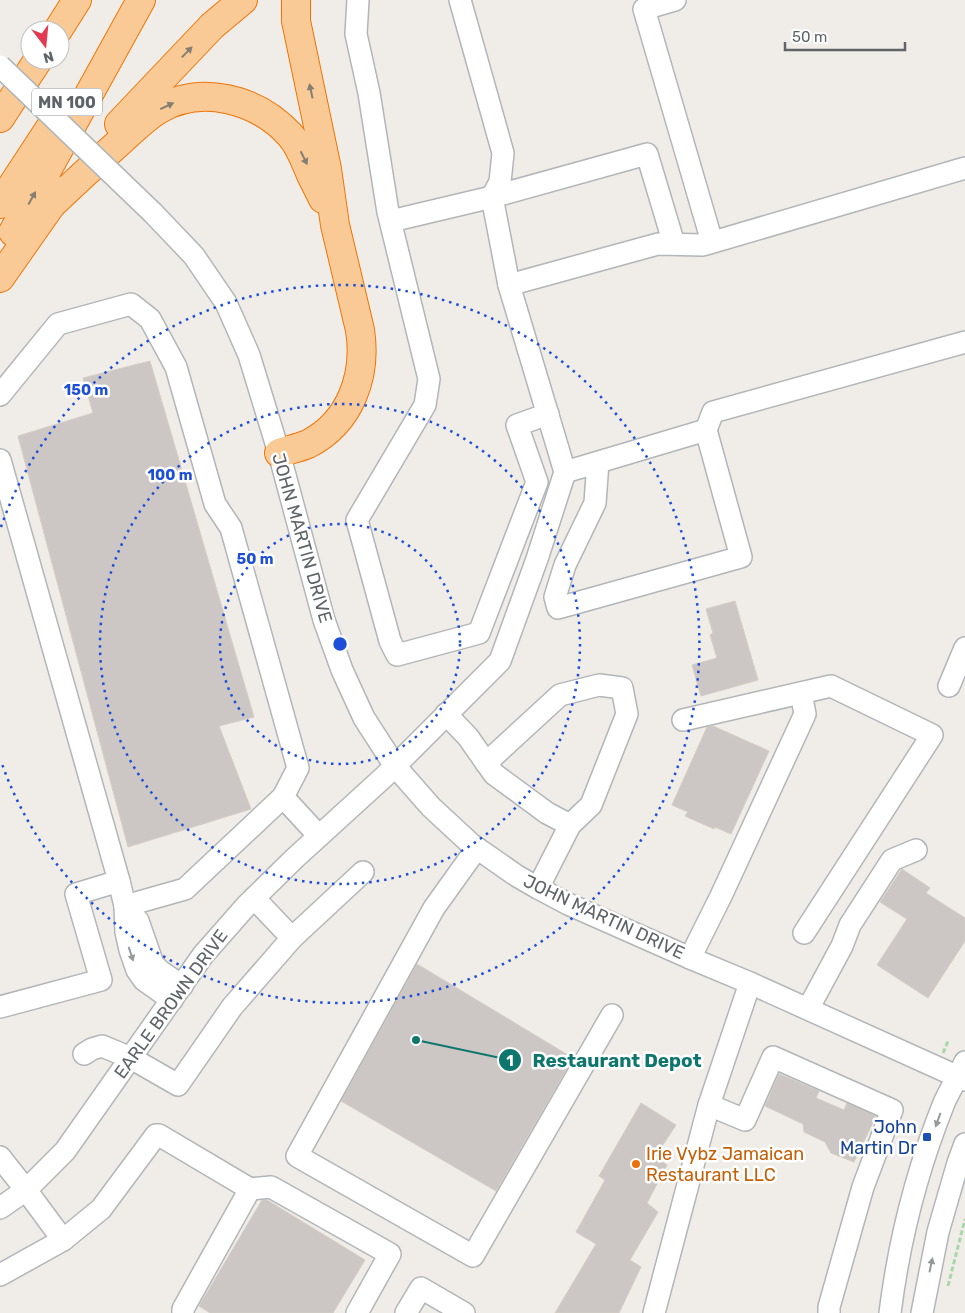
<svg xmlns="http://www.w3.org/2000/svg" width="965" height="1313" font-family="Rubik,sans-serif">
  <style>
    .building { fill: #ccc7c4; stroke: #d5cdc5 }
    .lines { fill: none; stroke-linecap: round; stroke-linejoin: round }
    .minor-casing { stroke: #b2b6b9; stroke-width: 24 }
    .highway-casing { stroke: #ef7508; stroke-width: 30 }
    .path { stroke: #a8d8aa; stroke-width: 3; stroke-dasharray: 5 2.5; stroke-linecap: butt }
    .minor { stroke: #fff; stroke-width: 21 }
    .highway { stroke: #f9ca95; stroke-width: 28 }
    .minor-bridge-casing { stroke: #b2b6b9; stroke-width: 24; stroke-linecap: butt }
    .minor-bridge { stroke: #fff; stroke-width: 21 }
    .oneway { fill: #857e72 }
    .oneway2 { fill: #969a9c }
    .ring { fill: none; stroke: #1d4ed8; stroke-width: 2.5; stroke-dasharray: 2.5 5 }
    .transit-dot { fill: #1a4fb4; stroke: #fff; stroke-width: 2 }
    .food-dot { fill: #e8710a; stroke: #fff; stroke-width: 2 }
    .labels { text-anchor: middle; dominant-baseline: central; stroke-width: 5; stroke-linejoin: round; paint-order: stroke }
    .shield { fill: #fff; stroke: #8e9295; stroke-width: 1 }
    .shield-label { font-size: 16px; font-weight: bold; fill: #5e6467 }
    .street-label { font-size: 18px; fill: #5e6467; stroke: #fff }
    .transit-label { font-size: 18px; fill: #164399; stroke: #fff; text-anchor: end }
    .food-label { font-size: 18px; fill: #c56008; stroke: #fff; text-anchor: start }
    .centre { fill: #1d4ed8; stroke: #fff; stroke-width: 2.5 }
    .ring-label { font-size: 15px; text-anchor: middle; font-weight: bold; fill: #1d4ed8; stroke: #fff; stroke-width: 5; stroke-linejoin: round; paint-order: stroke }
    .leader { fill: none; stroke: #0f766e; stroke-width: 2 }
    .callout-dot { fill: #0f766e; stroke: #fff; stroke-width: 2 }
    .mark-label { font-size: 15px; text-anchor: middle; font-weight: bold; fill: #fff }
    .callout-label { font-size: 19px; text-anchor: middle; font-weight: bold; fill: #0f766e; stroke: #fff; stroke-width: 5; stroke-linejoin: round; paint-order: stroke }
  </style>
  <rect width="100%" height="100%" fill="#f0ece7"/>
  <g class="building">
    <path d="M150,361l104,356 -35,9 32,83 -123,38 -110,-411 75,-23 -10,-35z"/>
    <path d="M735,601l23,79 -57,16 -9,-31 25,-7 -7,-23 3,-2 -7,-24z"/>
    <path d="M713,726l56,25 -38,83 -16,-7 -1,2 -29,-13 3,-4 -16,-7 35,-78z"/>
    <path d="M902,869l28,19 -4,5 39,25v23l-37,57 -51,-33 30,-46 -27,-17z"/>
    <path d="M417,964l156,94 -77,133 -155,-90z"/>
    <path d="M779,1074l40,17 -3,7 28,12 3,-7 29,13 -22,46 -23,-9 -6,-11 -21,-10 -1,-8 -38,-18z"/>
    <path d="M641,1103l35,22 -21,32 12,8 -20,38 11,9 -28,48 11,7 -22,46h-64l41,-69 -20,-12 29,-52 -6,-4z"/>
    <path d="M262,1200h5l98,60 -32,53h-123l-11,-7z"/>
  </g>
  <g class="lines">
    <g class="minor-casing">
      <g id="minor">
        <path d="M358,0l-2,34 13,59 19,119 41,167 -4,26 -68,115 33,121 7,14 82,-22 58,-151 -20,-57 31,-11"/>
        <path d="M460,0l43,153 -3,29 -8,15 155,-43 27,90"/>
        <path d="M675,0l-31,9 68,233"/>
        <path d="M153,213l41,43 32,47 23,52 30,98 45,167 18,50 22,48 31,48 36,41 40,37 46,32 21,12 30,16 122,54 60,25 215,97"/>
        <path d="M391,221l101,-24 17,88"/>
        <path d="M0,395l58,-71 73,-20 19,15 26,48 39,137 16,24 67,240 -15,29 36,39"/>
        <path d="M706,430l7,-18 252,-70"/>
        <path d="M0,460l119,421"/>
        <path d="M565,472l141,-42 35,127 -183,51 -3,-11 10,-32 30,-62 3,-41"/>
        <path d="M949,686l16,-38"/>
        <path d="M446,714l22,23 26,37 53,39 23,12"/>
        <path d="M683,720l148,-34 101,49 -128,198"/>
        <path d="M486,763l74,-68 39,-10 23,3 5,26 -36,91 -21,20 -32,63"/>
        <path d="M477,848l-43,60 -137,248 176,100 139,-241"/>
        <path d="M254,898l38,40 71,-66"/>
        <path d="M125,906l60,-17 98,-92"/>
        <path d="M125,906l13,15 15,43 7,7 22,15"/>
        <path d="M690,958l31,-62 84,-182 -4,-21"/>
        <path d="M0,1007l101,-27 -25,-86 43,-13 6,25 1,26 4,18 7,20 7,10 28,20"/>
        <path d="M808,1009l34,-63 8,-21 42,-65 24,-10"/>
        <path d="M84,1054l8,-5 10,-3 29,12 47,27 54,-78 60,-69"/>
        <path d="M709,1105l36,15 28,-63 119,53 -29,77 -34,120v6"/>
        <path d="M0,1157l26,33 37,50 38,-31 55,-74h3l91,54 21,-2 119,67 -33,59"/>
        <path d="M0,1208l26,-18 39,-39 138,-196 44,-50 48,-47 90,-82 115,-115 37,-102 28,-87 -56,-187 149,-41 45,1 262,-77"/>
        <path d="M0,1275l63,-35"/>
        <path d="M183,1313v-4l67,-120"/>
        <path d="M406,1313l15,-25 43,25"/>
        <path d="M654,1313l55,-208 41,-122"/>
        <path d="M890,1313c9,-72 27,-143 54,-210 6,-14 15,-27 21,-41"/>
        <path d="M922,1313l16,-81 20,-69 7,-19"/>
      </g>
    </g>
    <g class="highway-casing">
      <g id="highway">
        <path d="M58,30l19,-30"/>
        <path d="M0,118l38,-58"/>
        <path d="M119,124l93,-98 31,-26"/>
        <path d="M0,204l61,-93"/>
        <path d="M50,206c24,-23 48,-45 73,-67 11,-10 22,-21 35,-29 43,-26 99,-11 132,25 10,11 15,26 21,40 4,8 8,16 12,24"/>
        <path d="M13,232l128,-232"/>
        <path d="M0,278l61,-87"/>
        <path d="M279,453c9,-3 20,-5 29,-9 43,-22 59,-69 52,-114l-25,-105 -8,-56 -31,-148v-21"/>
      </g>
    </g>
    <g class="path">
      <path d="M943,1053l5,-12"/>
      <path d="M948,1286l17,-67"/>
    </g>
    <use href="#minor" class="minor"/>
    <use href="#highway" class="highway"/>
    <g class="minor-bridge-casing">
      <path id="minor-bridge" d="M0,66l153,147"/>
    </g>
    <use href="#minor-bridge" class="minor-bridge"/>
  </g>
  <defs><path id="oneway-solid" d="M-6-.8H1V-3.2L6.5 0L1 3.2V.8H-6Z" transform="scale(1.25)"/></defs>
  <g class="oneway">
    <use href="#oneway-solid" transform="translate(187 52) rotate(-46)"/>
    <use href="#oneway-solid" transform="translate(311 91) rotate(-102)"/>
    <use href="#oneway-solid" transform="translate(167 106) rotate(-25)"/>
    <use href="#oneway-solid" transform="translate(304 158) rotate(64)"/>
    <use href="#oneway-solid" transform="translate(32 198) rotate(-61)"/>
  </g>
  <g class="oneway2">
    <use href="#oneway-solid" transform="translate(131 954) rotate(72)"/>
    <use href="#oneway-solid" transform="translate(938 1120) rotate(110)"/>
    <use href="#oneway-solid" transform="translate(931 1265) rotate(-78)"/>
  </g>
  <g class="ring">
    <circle cx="340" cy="644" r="120"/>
    <circle cx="340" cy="644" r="240"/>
    <path d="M1 527A359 359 0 1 1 1 761"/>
  </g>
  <rect class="transit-dot" x="922" y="1132" width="10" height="10" rx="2.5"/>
  <circle class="food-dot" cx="636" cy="1164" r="5"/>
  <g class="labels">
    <rect class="shield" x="32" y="88.5" width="70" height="27" rx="4"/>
    <g class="shield-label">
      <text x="67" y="102">MN 100</text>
    </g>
    <g class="street-label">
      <text transform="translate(302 538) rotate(74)">JOHN MARTIN DRIVE</text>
      <text transform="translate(604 917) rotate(25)">JOHN MARTIN DRIVE</text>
      <text transform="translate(171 1004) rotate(-54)">EARLE BROWN DRIVE</text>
    </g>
    <g class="transit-label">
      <text x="917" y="1127">John<tspan x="917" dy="21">Martin Dr</tspan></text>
    </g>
    <g class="food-label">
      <text x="646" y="1154">Irie Vybz Jamaican<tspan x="646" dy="21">Restaurant LLC</tspan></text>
    </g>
  </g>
  <circle cx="340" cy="644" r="8" class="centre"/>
  <g class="ring-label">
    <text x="86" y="395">150 m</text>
    <text x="170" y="480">100 m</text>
    <text x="255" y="564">50 m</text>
  </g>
  <path class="leader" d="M416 1040L510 1060"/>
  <g class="callout-dot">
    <circle cx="416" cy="1040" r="5"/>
    <circle cx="510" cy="1060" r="12"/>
  </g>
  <g class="mark-label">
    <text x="510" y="1066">1</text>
  </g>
  <g class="callout-label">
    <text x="617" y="1067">Restaurant Depot</text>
  </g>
  <g transform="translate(45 45) rotate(164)"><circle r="24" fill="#ffffff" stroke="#bfc1c2"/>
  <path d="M0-4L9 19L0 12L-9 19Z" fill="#e43950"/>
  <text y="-8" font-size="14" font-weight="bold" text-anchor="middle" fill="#5e6467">N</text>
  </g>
  <path d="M785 42v8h120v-8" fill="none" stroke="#5e6467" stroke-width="2.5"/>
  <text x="792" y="42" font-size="15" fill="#5e6467" stroke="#ffffff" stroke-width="4" paint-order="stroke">50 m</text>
</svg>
